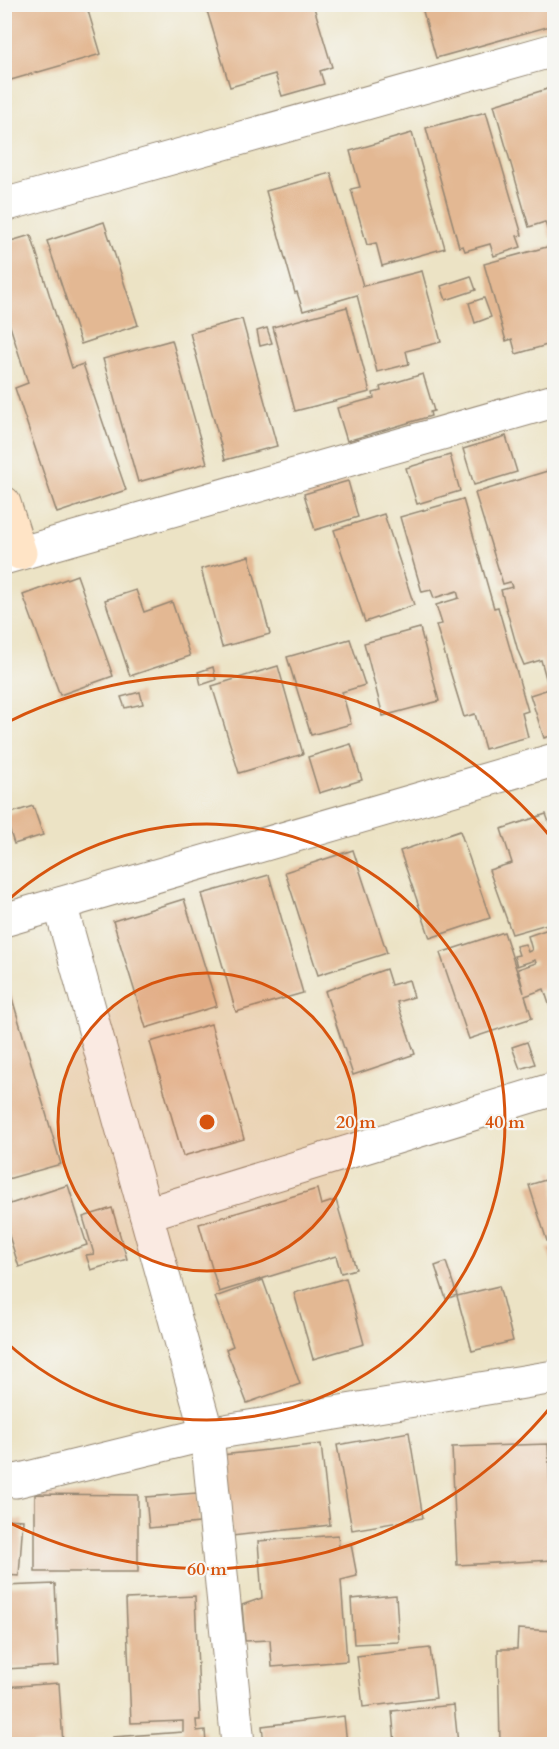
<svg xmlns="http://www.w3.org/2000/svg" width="559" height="1749" font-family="Cardo,serif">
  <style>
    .building { fill: #e3b893 }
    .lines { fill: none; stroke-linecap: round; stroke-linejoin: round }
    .street-casing { stroke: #948672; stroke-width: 35 }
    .secondary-casing { stroke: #948672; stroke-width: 35 }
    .street { stroke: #fff; stroke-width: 33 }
    .secondary { stroke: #ffe4c6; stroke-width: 33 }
    .ring { fill: none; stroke: #d7540e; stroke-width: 3 }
    .centre { fill: #d7540e; stroke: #f6f6f2; stroke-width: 3 }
    .ring-label { font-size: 18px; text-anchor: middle; font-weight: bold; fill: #d7540e; stroke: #f6f6f2; stroke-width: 4.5; stroke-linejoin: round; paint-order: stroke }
  </style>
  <rect width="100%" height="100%" fill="#f6f6f2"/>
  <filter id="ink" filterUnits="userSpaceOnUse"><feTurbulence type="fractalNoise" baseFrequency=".0167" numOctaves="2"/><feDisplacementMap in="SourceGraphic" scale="12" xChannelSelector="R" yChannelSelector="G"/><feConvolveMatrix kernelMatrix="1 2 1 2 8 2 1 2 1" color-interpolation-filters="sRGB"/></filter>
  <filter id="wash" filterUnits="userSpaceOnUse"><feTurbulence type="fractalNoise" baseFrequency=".008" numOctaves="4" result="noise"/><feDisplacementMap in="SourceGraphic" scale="24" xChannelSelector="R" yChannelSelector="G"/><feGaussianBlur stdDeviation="1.35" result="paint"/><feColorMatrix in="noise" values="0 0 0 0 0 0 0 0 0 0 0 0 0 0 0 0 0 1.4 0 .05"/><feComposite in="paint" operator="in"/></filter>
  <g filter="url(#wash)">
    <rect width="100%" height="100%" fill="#ece3c5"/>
    <g id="blocks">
      <g class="building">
        <path d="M4,4h82l15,50 -97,28z"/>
        <path d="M205,4h108l19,63 -12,4 4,13 -42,12 -7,-22 -45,13z"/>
        <path d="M421,4h133v21l-118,33z"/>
        <path d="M554,87v149l-4,2 -5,-16 -16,5 -35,-122z"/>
        <path d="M486,112l36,123 -5,1 4,11 -27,9 -4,-12 -25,7 -2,-5 -4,1 -33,-119z"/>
        <path d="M412,133l33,115 -63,18 -6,-23 -9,2 -16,-56 9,-2 -10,-36z"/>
        <path d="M331,173l32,113 59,-15 19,71 -35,9 3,13 -32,8 -20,-77 -54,16 -6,-19 -2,1 -29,-102z"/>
        <path d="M104,222l34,103 -57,19 -34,-103z"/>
        <path d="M31,235l41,133 11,-4 43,126 -69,23 -42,-125 13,-5 -24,-76v-64z"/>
        <path d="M554,245v98l-38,11 -4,-15 -6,2 -22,-77z"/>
        <path d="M471,276l5,14 -30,10 -5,-14z"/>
        <path d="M484,298l7,19 -16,6 -6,-20z"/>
        <path d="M347,307l23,85 -75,19 -22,-84z"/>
        <path d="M242,319l35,127 -52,14 -35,-127z"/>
        <path d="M267,328l5,15 -12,3 -3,-15z"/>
        <path d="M172,340l35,123 -69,19 -35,-123z"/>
        <path d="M423,374l11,37 -4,1 1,4 -84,25 -10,-33 37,-10 -1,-5 8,-2 -1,-4z"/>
        <path d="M506,436l11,36 -43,13 -11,-36z"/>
        <path d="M450,455l10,36 -43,13 -11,-36z"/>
        <path d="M554,469v266l-10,3 -14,-43 19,-6 -8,-29 -17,5 -6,-14 -17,-61 11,-3 -2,-5 -7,2 -28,-91z"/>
        <path d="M348,481l10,36 -43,13 -11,-36z"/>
        <path d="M463,499l28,99 3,10 4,-1 30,104 -6,2 6,24 -43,12 -10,-35 -11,3 -28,-92 6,-1 -6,-19 23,-7 -2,-7 -23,7 -3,-8 -9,2 -22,-75z"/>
        <path d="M384,514l30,91 -49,17 -31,-92z"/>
        <path d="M249,556l21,78 -48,13 -21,-78z"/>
        <path d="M77,575l36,101 -53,19 -37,-100z"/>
        <path d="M136,590l8,22 28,-10 18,54 -60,20 -25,-76z"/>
        <path d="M420,628l19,73 -56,15 -19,-73z"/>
        <path d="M350,639l15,46 -23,7 9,32 -40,11 -24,-78z"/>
        <path d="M278,666l25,88 -64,19 -27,-87z"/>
        <path d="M213,667l3,13 -15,5 -3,-13z"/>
        <path d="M140,692l3,12 -18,4 -4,-11z"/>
        <path d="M351,744l11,36 -43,13 -11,-36z"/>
        <path d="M33,806l10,29 -29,9 -9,-29z"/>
        <path d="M546,814l4,11 4,-2v99l-42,12 -23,-64 23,-7 -11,-34z"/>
        <path d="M460,831l30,87 -60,20 -30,-87z"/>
        <path d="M353,850l34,103 -69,22 -33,-103z"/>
        <path d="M269,875l34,118 -67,19 -34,-118z"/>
        <path d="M184,899l33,107 -71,22 -33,-107z"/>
        <path d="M554,927v79l-4,1 -6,-18 -19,7 7,22 -63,21 -29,-86 64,-21 20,61 -6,-24 18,-6 -1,-3 -18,6 -3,-10 5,-1 -3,-9 9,-2 3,8 4,-2 -4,-14z"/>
        <path d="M386,969l5,16 18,-5 5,17 -17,5 18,52 -62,21 -28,-84z"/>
        <path d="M4,971l57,193 -57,16z"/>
        <path d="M211,1024l33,115 -61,17 -33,-114z"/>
        <path d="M527,1042l8,22 -15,5 -8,-22z"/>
        <path d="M554,1170v69l-7,2 -18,-56 23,-7 -2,-6z"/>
        <path d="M68,1185l19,60 -68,22 -15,-47v-20l4,-1 2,5z"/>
        <path d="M317,1189l4,16 15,-5 20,69 -15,4 -5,-17 -117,36 -20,-68z"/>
        <path d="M112,1208l15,51 -36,11 -5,-15 8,-1 -11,-37z"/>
        <path d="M554,1246v23l-7,-20z"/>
        <path d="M446,1262l11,33 -11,4 -11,-33z"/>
        <path d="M346,1278l18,66 -51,15 -19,-66z"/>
        <path d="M263,1280l37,104 -53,19 -21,-54 7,-3 -18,-49z"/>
        <path d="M499,1286l14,55 -41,10 -15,-55z"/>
        <path d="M409,1432l14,86 -71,12 -15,-85z"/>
        <path d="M321,1444l9,81 -98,11 -10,-81z"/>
        <path d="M548,1444l5,116 -96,5 -5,-118z"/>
        <path d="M197,1493l2,30 -50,5 -3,-31z"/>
        <path d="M35,1494l103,1v77h-103z"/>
        <path d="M4,1519l19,1 -4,56 -15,-1z"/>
        <path d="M338,1535l1,12 12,-3 6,32 -16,4 6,81 -75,6 -2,-27 -25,1 -3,-36 20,-7 -4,-57z"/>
        <path d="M55,1584l4,82 -54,3 -1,-83z"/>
        <path d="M396,1595l3,47 -45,2 -3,-45z"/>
        <path d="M195,1596l5,124h-4l1,11 8,-1 1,14h-92l-1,-7 70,-5v-11l-52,2 -5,-124z"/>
        <path d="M518,1629l36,2v113h-54l-2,-95h19z"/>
        <path d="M430,1648l6,50 -73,9 -6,-51z"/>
        <path d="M59,1683l4,61h-59v-57z"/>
        <path d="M454,1705l4,39h-63l-3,-33z"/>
        <path d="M344,1716l3,28h-83l-2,-18z"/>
      </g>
    </g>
  </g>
  <g filter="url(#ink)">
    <use href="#blocks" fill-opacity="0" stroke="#948672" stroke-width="1.5"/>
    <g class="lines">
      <g class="street-casing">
        <g id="street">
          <path d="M4,205l550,-155"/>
          <path d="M4,558l550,-157"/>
          <path d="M60,904l147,530 31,310"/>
          <path d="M4,920l550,-160"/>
          <path d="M146,1214l408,-125"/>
          <path d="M4,1480l12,1 191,-47 347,-57"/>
        </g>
      </g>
      <g class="secondary-casing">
        <path id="secondary" d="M4,503l16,50"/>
      </g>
      <use href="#street" class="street"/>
      <use href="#secondary" class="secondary"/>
    </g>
  </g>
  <circle cx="207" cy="1122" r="149" fill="#d7540e" fill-opacity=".12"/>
  <g class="ring">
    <circle cx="207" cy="1122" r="149"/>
    <path d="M6 902A298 298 0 1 1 6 1342"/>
    <path d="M554 1403A447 447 0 0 1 8 1522M8 722A447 447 0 0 1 554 841"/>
  </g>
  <circle cx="207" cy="1122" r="9" class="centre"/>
  <g class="ring-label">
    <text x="356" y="1128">20 m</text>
    <text x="505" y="1128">40 m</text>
    <text x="207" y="1575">60 m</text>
  </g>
  <rect width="559" height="1749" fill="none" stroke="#f6f6f2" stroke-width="24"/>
</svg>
